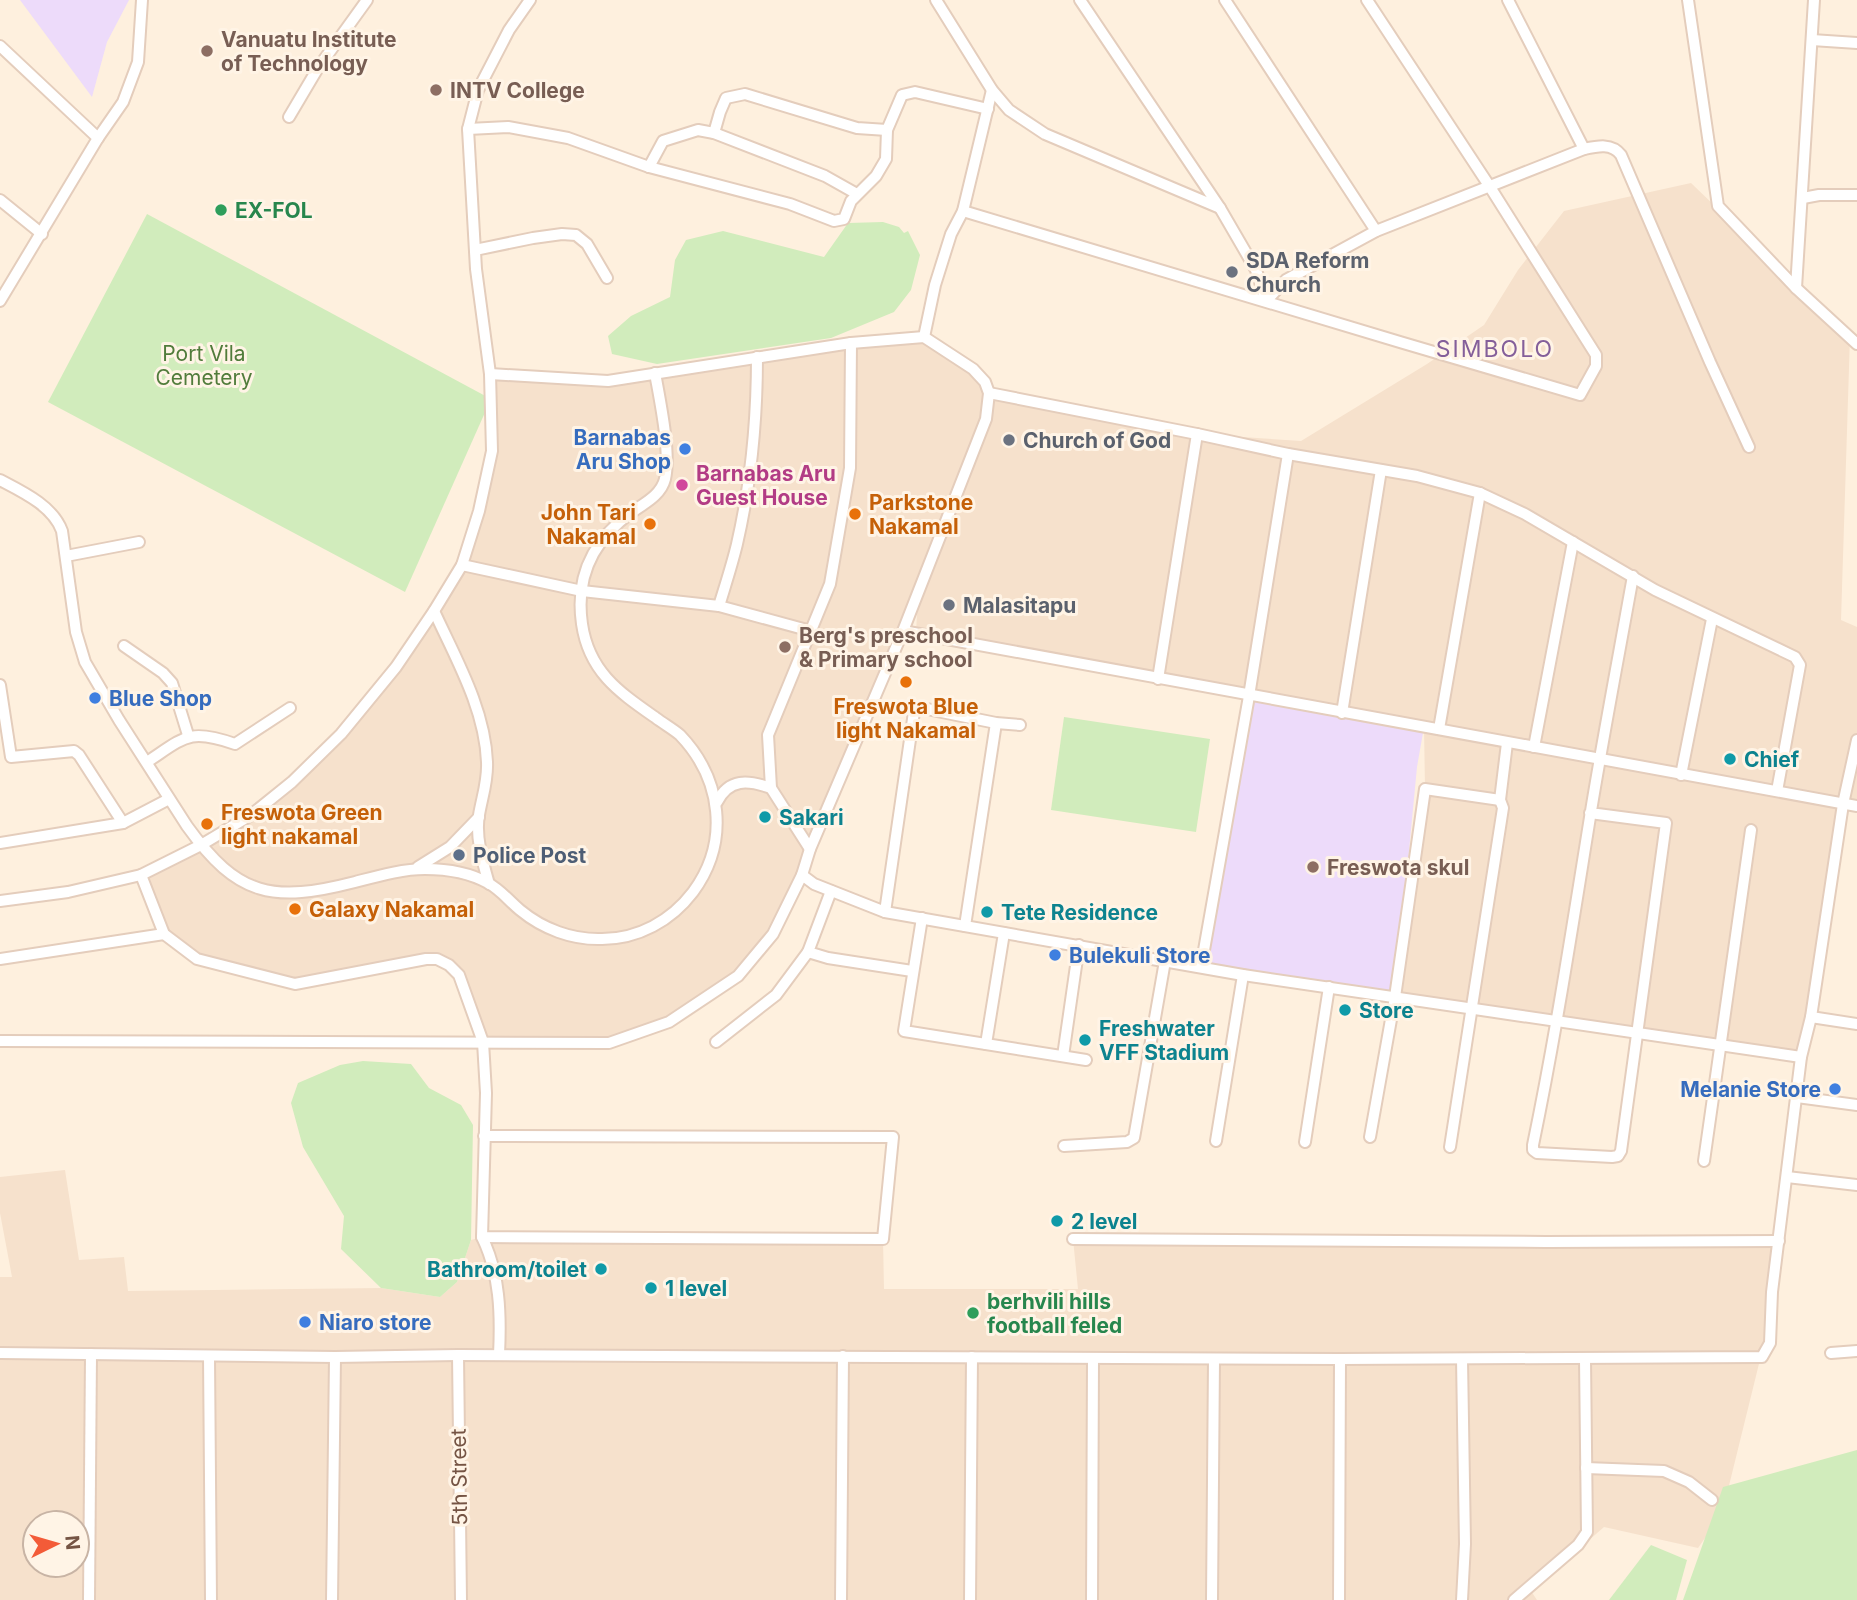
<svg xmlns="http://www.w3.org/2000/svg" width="1857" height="1600" font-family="Inter,sans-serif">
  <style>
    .residential { fill: #f6e1cc; fill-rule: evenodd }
    .education { fill: #eddbfa }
    .green { fill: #d1ecbc }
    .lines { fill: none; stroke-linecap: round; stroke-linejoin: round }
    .street-casing { stroke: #e4cdbc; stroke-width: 14 }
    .street { stroke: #fff; stroke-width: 10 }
    .education-dot { fill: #8d6e63; stroke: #fff4e6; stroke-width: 2.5 }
    .leisure-dot { fill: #2e9e5b; stroke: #fff4e6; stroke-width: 2.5 }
    .worship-dot { fill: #6b7280; stroke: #fff4e6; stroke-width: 2.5 }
    .shop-dot { fill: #3f7fe0; stroke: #fff4e6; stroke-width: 2.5 }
    .hotel-dot { fill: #d1479c; stroke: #fff4e6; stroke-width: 2.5 }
    .food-dot { fill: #e8710a; stroke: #fff4e6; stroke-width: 2.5 }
    .culture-dot { fill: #0f9aa8; stroke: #fff4e6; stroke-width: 2.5 }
    .service-dot { fill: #5c6f8a; stroke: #fff4e6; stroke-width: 2.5 }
    .labels { text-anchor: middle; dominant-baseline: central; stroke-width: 6; stroke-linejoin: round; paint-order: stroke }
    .education-label { font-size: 21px; font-weight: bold; fill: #785e54; stroke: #fff4e6; text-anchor: start }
    .leisure-label { font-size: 21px; font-weight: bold; fill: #27864d; stroke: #fff4e6; text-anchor: start }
    .worship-label { font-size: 21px; font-weight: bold; fill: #5b616d; stroke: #fff4e6; text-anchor: start }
    .park-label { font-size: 21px; fill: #517c3b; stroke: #fff4e6 }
    .shop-label { font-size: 21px; font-weight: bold; fill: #366cbe; stroke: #fff4e6; text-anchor: start }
    .hotel-label { font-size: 21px; font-weight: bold; fill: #b23c85; stroke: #fff4e6; text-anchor: start }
    .food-label { font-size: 21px; font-weight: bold; fill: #c56008; stroke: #fff4e6; text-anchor: start }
    .culture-label { font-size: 21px; font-weight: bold; fill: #0d838f; stroke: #fff4e6; text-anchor: start }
    .service-label { font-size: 21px; font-weight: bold; fill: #4e5e75; stroke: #fff4e6; text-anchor: start }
    .street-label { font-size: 21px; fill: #755444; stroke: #fff4e6 }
    .neighbourhood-label { font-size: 23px; letter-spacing: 2px; fill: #845f9a; stroke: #fff4e6 }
  </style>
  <rect width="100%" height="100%" fill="#fef0de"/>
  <g class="residential">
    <path d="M1691,183l159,153 -9,284 16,7v179l-13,-3 -40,252 -331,-47 -76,-16 28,-203 -1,-63 -508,-93 2,-39 -145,340 -35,42 -69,46 -60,21 -126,-1 -24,-67 -22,-15 -142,24 -98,-25 -33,-25 -23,-59 60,-30 91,-63 104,-115 66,-102 30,-114 -2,-77 118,7 316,-44 49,32 16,24 208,41 104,7 126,-77 57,-39 34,-55 46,-59z"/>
    <path d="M65,1170l14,90 45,-3 4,34 253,-3 59,9 17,-15 14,-42 11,-3 401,2 1,50h194l-5,-50 706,2 -8,74 -49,199 -24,34 -94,-21 -73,64 6,9h-1537v-323h12l-12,-64v-36zM35,1523h42v42h-42z"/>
  </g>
  <g class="education">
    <path d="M20,0h109l-22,42 -15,55z"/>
    <path d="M1249,696l175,31 -7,40 -22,230 -194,-30z"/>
  </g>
  <g class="green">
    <path d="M147,214l344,185 -86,193 -357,-190z"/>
    <path d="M883,222l16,5 5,6 4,-2 12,24 -9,35 -17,22 -63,26 -174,26 -45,-10 -4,-18 23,-20 39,-19 5,-37 11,-20 37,-9 101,26 24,-34z"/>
    <path d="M1064,717l146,22 -14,93 -145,-22z"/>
    <path d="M363,1061l48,3 18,24 32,17 12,20 -2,115 -14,42 -17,15 -59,-9 -40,-39 3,-33 -41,-69 -12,-44 7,-20 42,-18z"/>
    <path d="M1857,1450v150h-174l40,-113z"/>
    <path d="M1651,1545l36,15 -11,40h-67z"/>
  </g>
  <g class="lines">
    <g class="street-casing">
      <g id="street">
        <path d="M936,0l56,90 17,20 36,24 175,74"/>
        <path d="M1080,0l140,208 36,62 10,31"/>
        <path d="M1225,0l151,231"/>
        <path d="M1508,0l76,149"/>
        <path d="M1688,0l30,206 78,82 61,56"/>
        <path d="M1812,40l45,3"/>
        <path d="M0,46l98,92"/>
        <path d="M289,117l29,-49 49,-68"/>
        <path d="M468,129l40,-2 60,11 81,29 141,37 44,17 10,-2 7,-18 25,-25 10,-17 1,-29 15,-35 13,-3 73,17"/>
        <path d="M714,133l6,-21 6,-14 19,-4 112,34 30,2"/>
        <path d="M649,167l14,-26 35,-11 16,3 111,43 32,18"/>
        <path d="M1803,198l16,-3h38"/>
        <path d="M0,200l42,34"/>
        <path d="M963,211c206,62 411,124 617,184l16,-29v-11l-106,-168 -123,-187"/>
        <path d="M475,250l58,-12 29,-4 14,1 11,9 20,34"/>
        <path d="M1796,288l18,-288"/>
        <path d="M0,301l98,-163 25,-36 15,-40 4,-62"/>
        <path d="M1266,301l20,-21 90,-49 208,-82c14,-3 28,-6 37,6l89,207 39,85"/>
        <path d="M924,337l11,-52 16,-51 12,-23 29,-121"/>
        <path d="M757,357c0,63 -6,126 -20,187 -5,21 -12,42 -18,62l92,25"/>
        <path d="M989,393l208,41"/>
        <path d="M0,480c23,12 53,26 62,51l14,101 9,30 34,58 68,106c51,71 86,77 168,56 23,-6 47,-13 70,-13 21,0 45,4 63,14 13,7 21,18 32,27 23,19 52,30 82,29 36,0 69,-18 91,-47 37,-50 29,-113 -13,-157 -7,-6 -16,-11 -24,-17 -37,-26 -67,-46 -74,-94 -7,-48 12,-85 50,-112 13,-9 29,-17 33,-33 6,-27 -5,-78 -10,-106"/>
        <path d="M66,556l73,-14"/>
        <path d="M462,565l120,26 137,15"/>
        <path d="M434,611c22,48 51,98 53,151 1,19 -5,35 -8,53 -4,21 4,48 10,69"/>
        <path d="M903,631l954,175"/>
        <path d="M124,646l39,27 9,10 16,52"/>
        <path d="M1158,679l39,-245 91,20 129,22 63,17 45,21 130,76 140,67 5,8 -23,126"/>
        <path d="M0,685l11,72 63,-6 5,4 44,68"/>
        <path d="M1342,713l39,-243"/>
        <path d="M1439,729l41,-236"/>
        <path d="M1534,747l39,-205"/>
        <path d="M147,762c38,-25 42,-34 88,-18l55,-36"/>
        <path d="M1681,775l31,-156"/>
        <path d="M717,802c12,-24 31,-22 54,-14"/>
        <path d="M1590,813l76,10 -45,328 -3,5 -6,1 -75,-4 -4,-3v-5c23,-111 40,-223 58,-334 13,-79 28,-157 42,-235"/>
        <path d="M0,843l123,-20 46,-24"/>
        <path d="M810,849l-39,-61 -3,-53 62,-151 20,-116 1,-125"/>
        <path d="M418,867l32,-20 29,-30"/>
        <path d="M141,875l23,59 33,25 98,25 131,-25h11l12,6 10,10 24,67 3,51 -4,144 401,2 10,-102 -409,-1"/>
        <path d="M802,875l12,9 71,28 358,63 558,82"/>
        <path d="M831,891l-23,61 20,6 84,13"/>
        <path d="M0,901l68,-9 73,-17 60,-30 50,-30 41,-33 49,-48 55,-67 38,-56 28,-46 17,-54 13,-60 -2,-77 -14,-105 -8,-140 10,-39 31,-60 21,-30"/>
        <path d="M885,912l29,-200 8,-4 74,15 24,2"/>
        <path d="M922,918l-18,113 182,29"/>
        <path d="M965,926l31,-203"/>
        <path d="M0,959l164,-25"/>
        <path d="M1201,967l48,-271 39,-242"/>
        <path d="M1811,1017l46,7"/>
        <path d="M0,1041l609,2 60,-21 69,-46 35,-42 29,-59 8,-26 93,-218 83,-212 3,-26 -4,-11 -12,-13 -49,-32 -73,6 -243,38 -118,-7"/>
        <path d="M716,1042l60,-47 32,-43"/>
        <path d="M986,1044l18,-111"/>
        <path d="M1063,1056l16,-111"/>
        <path d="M1797,1097l60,8"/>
        <path d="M1370,1137l25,-140 30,-208 75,11"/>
        <path d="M1216,1141l27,-166"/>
        <path d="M1305,1142l24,-155"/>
        <path d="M1064,1146l63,-4 7,-4 31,-177"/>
        <path d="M1450,1147l53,-339 -3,-8 7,-57"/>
        <path d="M1704,1161l47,-331"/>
        <path d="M1787,1177l70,8"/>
        <path d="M482,1237c18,37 19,77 17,118"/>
        <path d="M1073,1239l473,3 233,-1"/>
        <path d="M0,1353l335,4 123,-2 882,4 422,-2 8,-14 2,-51 29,-235 10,-40 32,-213 14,-64"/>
        <path d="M1831,1353l26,-2"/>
        <path d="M458,1355l3,245"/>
        <path d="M209,1356l2,244"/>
        <path d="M1462,1359l3,185 -3,56"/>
        <path d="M1586,1468l78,3 25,11 23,18"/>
        <path d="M89,1600l2,-246"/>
        <path d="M332,1600l3,-243"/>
        <path d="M841,1600l2,-244"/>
        <path d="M970,1600l2,-243"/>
        <path d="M1092,1600l1,-242"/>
        <path d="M1212,1600l2,-241"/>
        <path d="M1339,1600l1,-241"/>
        <path d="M1514,1600l64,-55 9,-13 -2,-173"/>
      </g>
    </g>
    <use href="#street" class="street"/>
  </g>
  <g class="education-dot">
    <circle cx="207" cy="51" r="7"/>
    <circle cx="436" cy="90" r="7"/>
    <circle cx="785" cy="647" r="7"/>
    <circle cx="1313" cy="867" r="7"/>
  </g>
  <g class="leisure-dot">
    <circle cx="221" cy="210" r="7"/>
    <circle cx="973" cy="1313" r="7"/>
  </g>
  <g class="worship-dot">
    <circle cx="1232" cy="272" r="7"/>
    <circle cx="1009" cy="440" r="7"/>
    <circle cx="949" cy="605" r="7"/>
  </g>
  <g class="shop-dot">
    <circle cx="685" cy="449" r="7"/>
    <circle cx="95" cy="698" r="7"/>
    <circle cx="1055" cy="955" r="7"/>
    <circle cx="1835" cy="1089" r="7"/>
    <circle cx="305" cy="1322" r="7"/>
  </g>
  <circle class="hotel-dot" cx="682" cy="485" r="7"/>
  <g class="food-dot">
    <circle cx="855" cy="514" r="7"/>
    <circle cx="650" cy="524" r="7"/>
    <circle cx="906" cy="682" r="7"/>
    <circle cx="207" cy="824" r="7"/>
    <circle cx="295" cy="909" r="7"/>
  </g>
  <g class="culture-dot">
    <circle cx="1730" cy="759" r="7"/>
    <circle cx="765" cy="817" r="7"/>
    <circle cx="987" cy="912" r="7"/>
    <circle cx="1345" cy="1010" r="7"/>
    <circle cx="1085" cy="1040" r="7"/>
    <circle cx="1057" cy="1221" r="7"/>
    <circle cx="601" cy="1269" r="7"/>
    <circle cx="651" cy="1288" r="7"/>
  </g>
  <circle class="service-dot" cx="459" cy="855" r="7"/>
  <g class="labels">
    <g class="education-label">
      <text x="221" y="39">Vanuatu Institute<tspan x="221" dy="24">of Technology</tspan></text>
      <text x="450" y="90">INTV College</text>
      <text x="799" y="635">Berg's preschool<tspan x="799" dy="24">&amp; Primary school</tspan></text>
      <text x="1327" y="867">Freswota skul</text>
    </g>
    <g class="leisure-label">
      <text x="235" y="210">EX-FOL</text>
      <text x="987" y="1301">berhvili hills<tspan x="987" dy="24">football feled</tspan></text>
    </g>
    <g class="worship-label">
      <text x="1246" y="260">SDA Reform<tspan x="1246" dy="24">Church</tspan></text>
      <text x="1023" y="440">Church of God</text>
      <text x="963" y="605">Malasitapu</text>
    </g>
    <g class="park-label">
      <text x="204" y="353">Port Vila<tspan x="204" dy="24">Cemetery</tspan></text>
    </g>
    <g class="shop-label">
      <text x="671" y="437" text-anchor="end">Barnabas<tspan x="671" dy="24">Aru Shop</tspan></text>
      <text x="109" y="698">Blue Shop</text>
      <text x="1069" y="955">Bulekuli Store</text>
      <text x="1821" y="1089" text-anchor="end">Melanie Store</text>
      <text x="319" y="1322">Niaro store</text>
    </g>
    <g class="hotel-label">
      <text x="696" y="473">Barnabas Aru<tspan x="696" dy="24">Guest House</tspan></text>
    </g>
    <g class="food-label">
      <text x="869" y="502">Parkstone<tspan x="869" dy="24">Nakamal</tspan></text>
      <text x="636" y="512" text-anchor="end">John Tari<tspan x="636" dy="24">Nakamal</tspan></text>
      <text x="906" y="706" text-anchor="middle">Freswota Blue<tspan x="906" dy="24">light Nakamal</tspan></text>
      <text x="221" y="812">Freswota Green<tspan x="221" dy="24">light nakamal</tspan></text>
      <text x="309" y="909">Galaxy Nakamal</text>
    </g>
    <g class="culture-label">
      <text x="1744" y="759">Chief</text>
      <text x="779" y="817">Sakari</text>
      <text x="1001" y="912">Tete Residence</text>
      <text x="1359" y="1010">Store</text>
      <text x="1099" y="1028">Freshwater<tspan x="1099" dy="24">VFF Stadium</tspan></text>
      <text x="1071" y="1221">2 level</text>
      <text x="587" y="1269" text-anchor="end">Bathroom/toilet</text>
      <text x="665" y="1288">1 level</text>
    </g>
    <g class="service-label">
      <text x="473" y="855">Police Post</text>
    </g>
    <g class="street-label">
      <text transform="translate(459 1477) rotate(-91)">5th Street</text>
    </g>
    <g class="neighbourhood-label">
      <text x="1495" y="349">SIMBOLO</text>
    </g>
  </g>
  <g transform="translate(56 1544) rotate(85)"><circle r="33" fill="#fff4e6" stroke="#c8b4a5" stroke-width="2"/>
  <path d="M0-5L12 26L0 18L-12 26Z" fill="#f35b38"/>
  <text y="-10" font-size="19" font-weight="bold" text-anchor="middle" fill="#755444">N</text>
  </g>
</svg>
